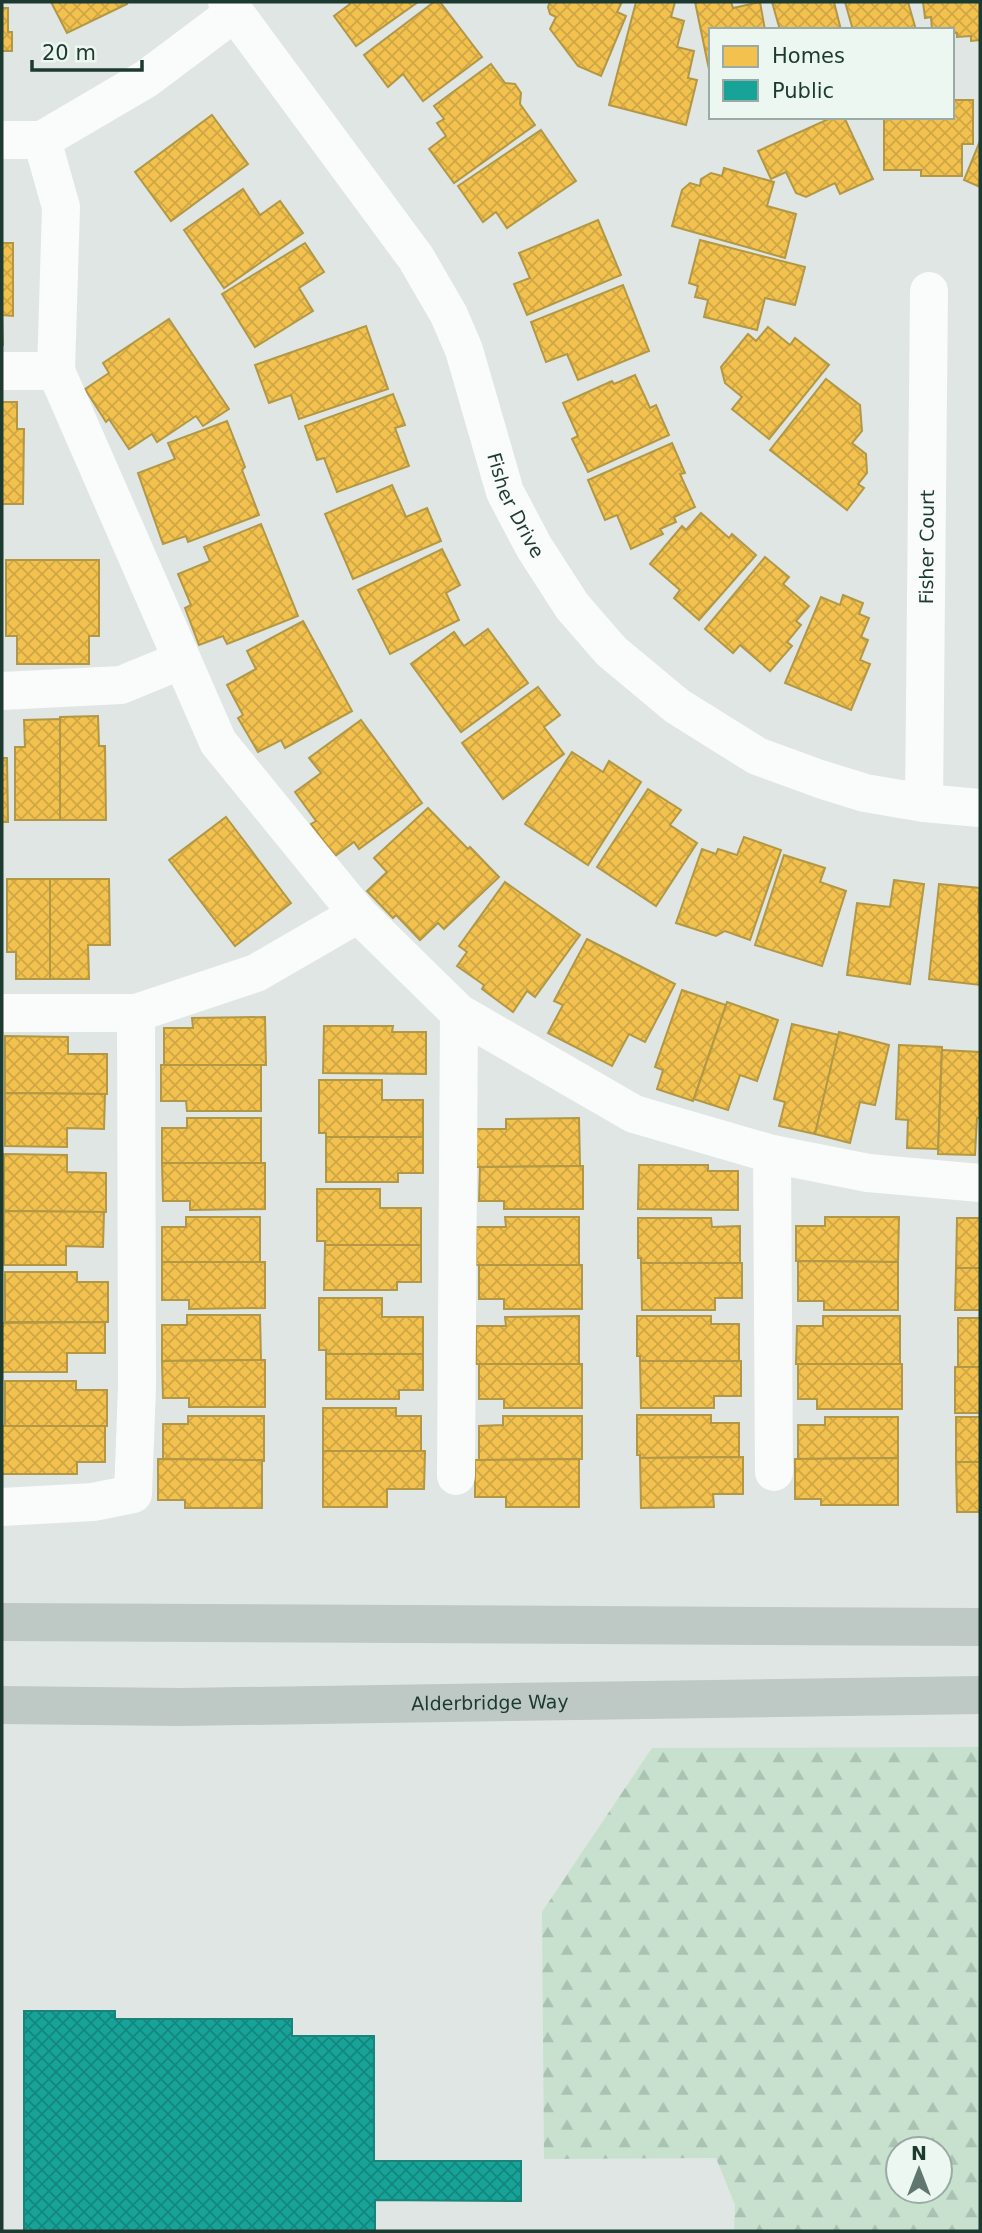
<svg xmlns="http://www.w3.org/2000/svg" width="982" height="2233" font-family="'DejaVu Sans',sans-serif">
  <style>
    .forest { fill: url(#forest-firs); fill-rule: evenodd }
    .homes { fill: url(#homes-cross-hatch); stroke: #b29845; stroke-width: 2 }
    .public { fill: url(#public-cross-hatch); stroke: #198479; stroke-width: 2 }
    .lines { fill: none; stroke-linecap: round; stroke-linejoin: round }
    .minor { stroke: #fafbfb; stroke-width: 38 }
    .major { stroke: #bec8c5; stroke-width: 38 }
    .labels { text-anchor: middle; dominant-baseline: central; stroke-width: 7; stroke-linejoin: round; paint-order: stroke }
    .street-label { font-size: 19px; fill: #1d3a31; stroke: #ecf7f1 }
  </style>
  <defs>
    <pattern id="forest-firs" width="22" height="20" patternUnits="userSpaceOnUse" patternTransform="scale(1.75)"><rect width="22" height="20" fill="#c7e1ce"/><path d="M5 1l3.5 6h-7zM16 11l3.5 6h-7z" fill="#aac2b1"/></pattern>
    <pattern id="homes-cross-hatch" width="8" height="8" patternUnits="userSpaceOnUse" patternTransform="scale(1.75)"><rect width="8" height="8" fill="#f2c14e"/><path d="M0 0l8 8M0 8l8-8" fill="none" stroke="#cfa745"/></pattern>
    <pattern id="public-cross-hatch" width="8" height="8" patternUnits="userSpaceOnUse" patternTransform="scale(1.75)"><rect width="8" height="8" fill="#17a398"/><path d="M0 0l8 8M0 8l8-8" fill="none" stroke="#14867d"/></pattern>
  </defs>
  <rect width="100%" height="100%" fill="#e0e6e3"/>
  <path class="forest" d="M980,1747v484h-246l1,-26 -19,-47 -172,1 -2,-247 110,-164zM898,2149h42v42h-42z"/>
  <g class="homes">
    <path d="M51,2h75l1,2 -60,29z"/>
    <path d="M349,2h69l-62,44 -22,-30 16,-12z"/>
    <path d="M434,2h6l42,55 -59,44 -20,-27 -15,13 -24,-32z"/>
    <path d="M550,2h72l-5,10 9,4 -25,60 -23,-10 -28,-37 6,-12 -6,-3 -2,-7z"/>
    <path d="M636,2h39l-4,15 13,4 -7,26 17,4 -6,27 9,2 -11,45 -77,-20z"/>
    <path d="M695,2h36l2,6 27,-6 5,28h-54v49z"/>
    <path d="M772,2h62l7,28h-61z"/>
    <path d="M845,2h63l8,28h-27l-1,-2 -35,2z"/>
    <path d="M923,2h57v38l-9,1v-5l-14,1v-4h-5v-3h-20l-1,-13 -6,1z"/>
    <path d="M2,8h6v24h4v19h-10z"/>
    <path d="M491,64l14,19 10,1 6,9 -1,11 15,21 -81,58 -25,-34 17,-13 -9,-13 7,-4 -10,-13z"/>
    <path d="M952,100h21v44h-11v32h-41v-6h-37v-53h68z"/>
    <path d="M212,115l36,49 -77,57 -36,-49z"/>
    <path d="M833,117h11l29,62 -33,15 -5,-11 -29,14 -10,-4 -10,-21 -15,7 -13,-28z"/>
    <path d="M541,130l35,51 -69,47 -11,-16 -13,10 -25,-36z"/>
    <path d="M980,141v46l-16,-7z"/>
    <path d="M724,168l50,14 -7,24 29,8 -11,44 -113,-32 10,-36 8,-7 10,3 1,-7 10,-6 11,3z"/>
    <path d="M243,189l17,26 20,-14 23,32 -79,55 -40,-58z"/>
    <path d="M598,220l23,55 -94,40 -13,-31 16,-6 -11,-25z"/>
    <path d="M700,240l105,27 -10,38 -30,-7 -8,32 -53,-13 4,-17 -13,-3 3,-11 -9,-3z"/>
    <path d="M2,243h11v73l-11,-1 1,30h-1z"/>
    <path d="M305,243l19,29 -25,16 14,23 -58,36 -33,-53z"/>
    <path d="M623,285l26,66 -71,29 -11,-26 -21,8 -15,-40z"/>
    <path d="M169,319l60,90 -26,17 -7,-10 -39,26 -5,-8 -23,15 -20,-30 -3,3 -21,-33 24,-16 -6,-10z"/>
    <path d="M366,326l22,63 -89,30 -8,-24 -22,8 -14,-38z"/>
    <path d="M768,327l22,18 5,-7 34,27 -60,74 -37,-30 10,-12 -17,-14 -4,-16 27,-33 8,7z"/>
    <path d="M635,375l15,33 6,-3 13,30 -81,37 -16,-33 6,-3 -15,-33 49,-22 2,3z"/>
    <path d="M826,379l34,26 2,26 -10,12 14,11 1,19 -9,11 6,4 -17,22 -77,-60z"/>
    <path d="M393,394l12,31 -10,3 14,38 -72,26 -13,-34 -7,2 -12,-34z"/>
    <path d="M2,402h15v27h7l-1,75h-21z"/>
    <path d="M227,421l18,46 -3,3 17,45 -71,27 -2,-6 -23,8 -25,-71 37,-14 -7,-16z"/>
    <path d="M672,443l13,30 -5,1 15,33 -21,10 2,5 -16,7 3,5 -32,15 -14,-34 -12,5 -17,-40z"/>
    <path d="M392,485l14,32 21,-9 14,33 -88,38 -28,-65z"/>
    <path d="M701,513l28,25 3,-4 24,21 -57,65 -25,-22 6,-8 -30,-26 32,-38 4,4z"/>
    <path d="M261,524l37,92 -71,28 -4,-8 -24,9 -14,-37 6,-3 -13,-31 32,-13 -6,-14z"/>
    <path d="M442,549l18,36 -14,8 13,27 -69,34 -32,-64z"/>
    <path d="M765,557l24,20 -6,7 26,22 -13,15 5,4 -14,17 5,4 -22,25 -30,-26 -7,8 -28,-24z"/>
    <path d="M6,560h93v76h-10v28h-72v-28h-11z"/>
    <path d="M843,595l20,8 -4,11 10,4 -8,19 7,3 -8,20 10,4 -19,46 -66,-27 36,-86 19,8z"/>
    <path d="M303,621l49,90 -67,37 -4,-8 -23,12 -20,-34 5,-3 -16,-30 29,-16 -9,-18z"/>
    <path d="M488,629l40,54 -67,49 -50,-68 43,-32 10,14z"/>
    <path d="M538,687l22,28 -16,12 20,27 -61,45 -41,-56z"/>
    <path d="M98,716l1,30h6l1,74h-46v-103z"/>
    <path d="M60,719v101h-45v-73h10l-1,-27z"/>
    <path d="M361,720l61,83 -63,46 -5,-7 -19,14 -24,-32 5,-3 -21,-29 26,-19 -12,-15z"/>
    <path d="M572,752l31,20 6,-11 32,21 -53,83 -63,-41z"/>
    <path d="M2,758h5l1,64h-6z"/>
    <path d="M648,789l33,21 -11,15 27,18 -41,63 -59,-39z"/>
    <path d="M428,808l40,41 2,-2 29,30 -55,52 -6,-6 -18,17 -24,-25 -3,3 -26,-27 20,-19 -13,-14z"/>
    <path d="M226,817l65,86 -56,43 -66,-86z"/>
    <path d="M744,837l37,13 -31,90 -25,-9 -9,5 -40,-13 26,-74 14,5 2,-5 19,6z"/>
    <path d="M784,855l41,13 -5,14 26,9 -24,75 -67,-21z"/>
    <path d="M7,879h43v100h-34v-27h-9z"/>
    <path d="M50,879h59l1,66h-22l1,34h-39z"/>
    <path d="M894,880l30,4 -14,100 -63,-9 10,-72 33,4z"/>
    <path d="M505,882l75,53 -45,62 -8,-6 -14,21 -31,-23 2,-4 -27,-19 10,-14 -8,-6z"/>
    <path d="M939,884l41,4 -2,24 2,1v72l-51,-6z"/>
    <path d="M587,939l88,45 -30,58 -16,-8 -17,32 -64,-33 15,-28 -9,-4z"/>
    <path d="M682,990l44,15 -33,96 -36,-12 6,-19 -8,-3z"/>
    <path d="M727,1002l51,18 -21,61 -17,-6 -12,35 -34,-11z"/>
    <path d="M265,1017l1,48h-102v-37h29l-1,-10z"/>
    <path d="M792,1024l47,11 -24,99 -36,-8 6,-24 -11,-3z"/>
    <path d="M324,1026h69l-1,6h34v42l-103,-1z"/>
    <path d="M839,1032l50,13 -14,60 -15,-3 -10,41 -35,-9z"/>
    <path d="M5,1036l63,1v17h39v40l-102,-1z"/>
    <path d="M899,1045l43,2 -4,102 -31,-1 1,-28 -12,-1z"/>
    <path d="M942,1050l38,2v66h-3l-2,37 -37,-1z"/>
    <path d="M161,1065h100v46h-74l-1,-10h-25z"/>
    <path d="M319,1080h63v20h41v37h-97v-4h-7z"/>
    <path d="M5,1093l100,1 -1,35 -37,-1v19l-62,-1z"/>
    <path d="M187,1118h74v45h-99v-35h25z"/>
    <path d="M579,1118l1,48 -104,1v-38h30v-10z"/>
    <path d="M326,1137h97v36h-25v9h-72z"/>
    <path d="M4,1154l63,1v17l39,1v39l-102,-1z"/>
    <path d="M162,1163h103v46l-75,1v-9h-27z"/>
    <path d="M639,1165h69v6h30v39l-100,-1z"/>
    <path d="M580,1166h3v43h-79v-8h-25l1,-34z"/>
    <path d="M317,1189h63v19h41v37h-96v-4h-8z"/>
    <path d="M4,1211l100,1 -1,35 -37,-1v19h-62z"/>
    <path d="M186,1217h74v45h-98v-35h24z"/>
    <path d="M505,1217h74v48h-103v-38h30z"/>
    <path d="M825,1217h74l-1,45 -102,-1v-35h29z"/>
    <path d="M638,1218h73l1,9 28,-1v37h-99v-5h-3z"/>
    <path d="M957,1218h23v50h-24z"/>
    <path d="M325,1245h96v37h-24v8h-73z"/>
    <path d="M798,1261l100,1v48h-74v-9h-26z"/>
    <path d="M162,1262h103v46l-76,1v-9h-27z"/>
    <path d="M641,1263h101v35h-27v12h-73z"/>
    <path d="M479,1265h103v44h-78v-10h-25z"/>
    <path d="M956,1268h24v42h-25z"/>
    <path d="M5,1272h72v10h31v40h-103z"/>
    <path d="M319,1298h63v19h41v37h-97v-4h-7z"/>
    <path d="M187,1315h73l1,45 -99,1v-36h25z"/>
    <path d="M579,1316v48h-103v-38h30l-1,-9z"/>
    <path d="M637,1316h74v8h28v37h-99v-5h-3z"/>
    <path d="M823,1316h77v48h-104l1,-38h26z"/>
    <rect x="958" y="1318" width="22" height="49"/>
    <path d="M105,1322v31h-38v19h-65v-49z"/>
    <path d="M326,1354h97v36h-24v9h-73z"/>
    <path d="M265,1360v47h-76v-9h-26l-1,-37z"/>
    <path d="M640,1361h101v35h-27v12h-73z"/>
    <path d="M479,1364h103v44h-78v-9h-25z"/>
    <path d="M798,1364h104v45h-85v-10h-19z"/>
    <rect x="955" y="1367" width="25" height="46"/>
    <path d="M5,1381h71v9h31v36h-102z"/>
    <path d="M323,1408h73v8h25v35h-98z"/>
    <path d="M637,1415h74v8h28v34l-99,1v-3h-3z"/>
    <path d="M188,1416h76v45l-101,-2v-35h25z"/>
    <path d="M503,1416h79v43l-103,1v-34l24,-1z"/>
    <path d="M825,1417h73v41l-100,1v-34h27z"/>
    <rect x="956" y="1417" width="24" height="45"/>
    <path d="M2,1426h103v36h-28v12h-75z"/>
    <path d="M323,1451h102l-1,38h-37v18h-64z"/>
    <path d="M743,1457v37h-30l1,13 -73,1 -1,-50z"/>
    <path d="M898,1458v47h-77v-6h-26v-40z"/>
    <path d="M158,1459l104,1v48h-77v-8h-27z"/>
    <path d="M579,1459v48h-73v-10h-31v-37z"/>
    <path d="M956,1462h24v50h-23z"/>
  </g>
  <path class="public" d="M24,2011h91v8h177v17h82v125h147v40l-146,-1v31h-351z"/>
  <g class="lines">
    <g class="minor">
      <path id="s1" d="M227,2l189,256 33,57 15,35 41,142 29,55 38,59 39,45 66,55 80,50 63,23 45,14 59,10 56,5"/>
      <path d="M2,140h40l104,-61 88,-66"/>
      <path d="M42,140l19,67 -5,164 162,371 140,172 101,99 175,101 138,40 96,19 112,10"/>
      <path d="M2,371h54"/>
      <path d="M2,691l119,-6 61,-25"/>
      <path id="s2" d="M924,803l5,-512"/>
      <path d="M2,1013h134l120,-40 102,-59"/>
      <path d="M772,1154l2,318"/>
      <path d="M456,1476l3,-463"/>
      <path d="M2,1507l91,-5 40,-8 4,-107 -1,-374"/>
    </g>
    <g class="major">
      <path d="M2,1622l978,5"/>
      <path id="s3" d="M2,1705l178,2 800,-12"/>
    </g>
  </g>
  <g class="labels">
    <g class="street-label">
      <text stroke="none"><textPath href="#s1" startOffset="586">Fisher Drive</textPath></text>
      <text stroke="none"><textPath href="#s2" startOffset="256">Fisher Court</textPath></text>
      <text stroke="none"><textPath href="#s3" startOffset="488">Alderbridge Way</textPath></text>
    </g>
  </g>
  <rect width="982" height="2233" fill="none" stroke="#1d3a31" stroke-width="7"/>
  <rect x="709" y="28" width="245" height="91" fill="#ecf7f1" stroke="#99aba4" stroke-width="2"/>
  <rect x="723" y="46" width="35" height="21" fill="#f2c14e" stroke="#99aba4" stroke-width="2"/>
  <text x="772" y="63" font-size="21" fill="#1d3a31">Homes</text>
  <rect x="723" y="80" width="35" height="21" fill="#17a398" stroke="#99aba4" stroke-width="2"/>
  <text x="772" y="98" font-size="21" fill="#1d3a31">Public</text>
  <g transform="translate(919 2170)"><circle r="33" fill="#ecf7f1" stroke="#99aba4" stroke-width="2"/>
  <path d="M0-5L12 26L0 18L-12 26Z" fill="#61766f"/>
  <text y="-10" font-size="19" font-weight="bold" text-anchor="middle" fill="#1d3a31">N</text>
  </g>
  <path d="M32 60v10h110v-10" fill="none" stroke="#1d3a31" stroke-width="3.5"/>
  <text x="42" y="60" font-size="21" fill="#1d3a31" stroke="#ecf7f1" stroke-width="5" paint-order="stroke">20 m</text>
</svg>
